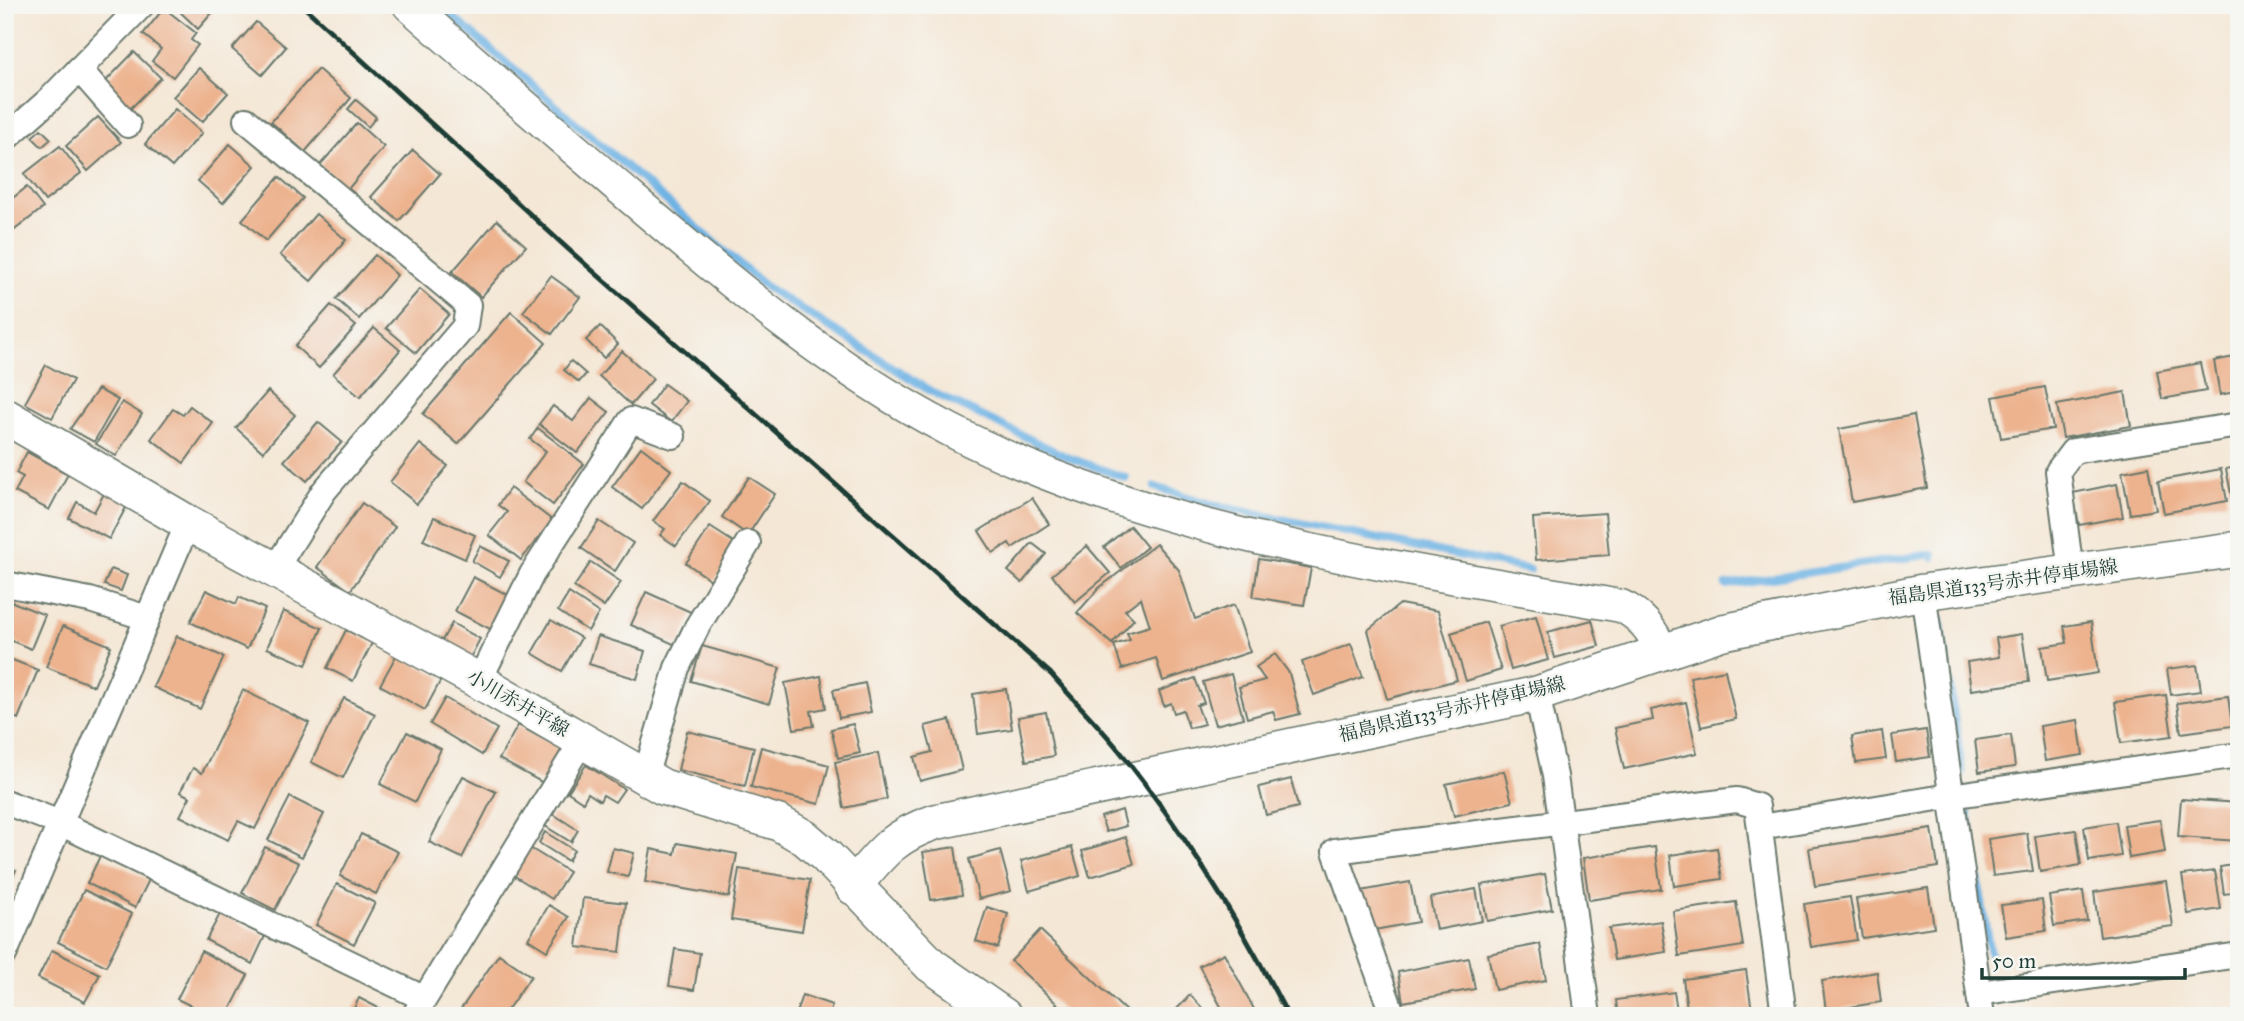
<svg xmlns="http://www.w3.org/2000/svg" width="2244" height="1021" font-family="'IM FELL Great Primer','Noto Serif JP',serif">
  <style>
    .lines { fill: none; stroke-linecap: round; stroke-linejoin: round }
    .stream { stroke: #6eb3e4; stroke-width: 8 }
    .building { fill: #edb38f }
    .minor-casing { stroke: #6a786c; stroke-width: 28 }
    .tertiary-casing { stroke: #6a786c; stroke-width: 35 }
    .secondary-casing { stroke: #6a786c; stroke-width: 38 }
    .minor { stroke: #fff; stroke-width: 24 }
    .tertiary { stroke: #fff; stroke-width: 32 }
    .secondary { stroke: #fff; stroke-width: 35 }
    .rail { stroke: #1f3d34; stroke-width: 5 }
    .labels { text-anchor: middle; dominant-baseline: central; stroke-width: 5; stroke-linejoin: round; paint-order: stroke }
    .street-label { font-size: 19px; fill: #1f3d34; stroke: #f6f6f2 }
  </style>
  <rect width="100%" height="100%" fill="#f6f6f2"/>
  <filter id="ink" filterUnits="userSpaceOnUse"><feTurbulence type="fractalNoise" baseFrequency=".0143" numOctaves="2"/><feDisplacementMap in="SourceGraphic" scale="14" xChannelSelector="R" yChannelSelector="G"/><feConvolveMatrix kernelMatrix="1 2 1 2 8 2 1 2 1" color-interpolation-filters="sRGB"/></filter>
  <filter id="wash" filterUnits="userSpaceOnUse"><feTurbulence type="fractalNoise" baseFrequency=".00686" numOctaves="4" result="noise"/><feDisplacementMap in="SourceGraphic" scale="28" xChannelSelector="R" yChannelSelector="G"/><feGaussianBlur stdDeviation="1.57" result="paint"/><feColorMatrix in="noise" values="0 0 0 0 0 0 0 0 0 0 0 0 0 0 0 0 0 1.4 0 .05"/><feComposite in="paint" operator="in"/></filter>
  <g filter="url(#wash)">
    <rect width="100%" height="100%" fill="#f4e7d5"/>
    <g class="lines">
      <g class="stream">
        <path d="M439,5l327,282 166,105 135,65 59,21"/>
        <path d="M1155,487l63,19 312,64"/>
        <path d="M1726,585l207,-31v3"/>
        <path d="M1940,618l22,154"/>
        <path d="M1968,813l22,142"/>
      </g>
    </g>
    <g id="blocks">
      <g class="building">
        <path d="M173,5h46l-21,24z"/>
        <path d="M164,8l32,25 -5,7 7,5 -25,32 -21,-16 9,-12 -18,-15z"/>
        <path d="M256,22l30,25 -24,28 -30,-26z"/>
        <path d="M134,52l27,26 -32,32 -26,-26z"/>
        <path d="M199,68l29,25 -26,29 -29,-25z"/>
        <path d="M318,69l33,29 -46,54 -34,-30z"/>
        <path d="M356,100l20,17 -8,10 -20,-18z"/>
        <path d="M175,109l27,24 -30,34 -27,-23z"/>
        <path d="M98,117l23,25 -33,29 -22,-25z"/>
        <path d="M357,123l27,24 -36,42 -28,-24z"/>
        <path d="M41,129l10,10 -9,8 -10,-10z"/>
        <path d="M230,144l25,22 -32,37 -25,-22z"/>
        <path d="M60,146l21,27 -36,28 -21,-27z"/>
        <path d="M413,150l27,24 -41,47 -28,-24z"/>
        <path d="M279,177l24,21 -37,43 -24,-21z"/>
        <path d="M27,187l16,21 -35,27 -3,-31z"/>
        <path d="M316,214l30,26 -35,41 -31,-26z"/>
        <path d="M497,220l29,26 -45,51 -29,-25z"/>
        <path d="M375,255l22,20 -38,44 -23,-20z"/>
        <path d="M551,276l29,21 -28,37 -29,-22z"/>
        <path d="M420,289l29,25 -33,39 -30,-25z"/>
        <path d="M331,305l25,21 -37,42 -24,-22z"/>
        <path d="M511,312l35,31 -88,101 -35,-30z"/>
        <path d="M600,326l18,18 -14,14 -18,-18z"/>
        <path d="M374,328l26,22 -40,47 -27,-23z"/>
        <path d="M622,351l31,28 -22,26 -32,-29z"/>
        <path d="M2239,356v35l-19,4 -6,-34z"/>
        <path d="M571,361l15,13 -7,8 -15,-12z"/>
        <path d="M2200,363l6,28 -44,8 -5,-28z"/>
        <path d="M46,365l27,15 -21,38 -27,-15z"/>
        <path d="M664,384l23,17 -16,21 -22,-17z"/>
        <path d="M2045,387l8,42 -52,9 -8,-41z"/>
        <path d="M98,389l20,11 -24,42 -24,-13z"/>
        <path d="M268,391l27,24 -32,37 -27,-24z"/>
        <path d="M2125,392l6,34 -68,12 -6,-33z"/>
        <path d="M591,398l18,14 -32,41 -38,-29 14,-18 20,15z"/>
        <path d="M122,402l20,12 -26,42 -20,-12z"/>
        <path d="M190,406l23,17 -29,40 -33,-24 22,-30 10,6z"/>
        <path d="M1914,415l13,73 -75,14 -13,-73z"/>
        <path d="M318,422l24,20 -35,39 -23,-20z"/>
        <path d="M538,428l46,36 -31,41 -30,-23 23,-31 -16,-12z"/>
        <path d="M420,444l28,22 -31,38 -27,-22z"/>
        <path d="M641,447l30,23 -29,39 -30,-22z"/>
        <path d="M27,452l41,22 -19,36 -34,-18 8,-15 -7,-4z"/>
        <path d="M2239,466v41l-5,1 -8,-39z"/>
        <path d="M2148,467l8,43 -26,4 -8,-42z"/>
        <path d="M2221,469l6,32 -63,12 -6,-32z"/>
        <path d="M749,477l26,17 -27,41 -26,-18z"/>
        <path d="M683,481l27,20 -34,45 -16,-11 5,-6 -12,-8z"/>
        <path d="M2117,484l6,33 -44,8 -6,-32z"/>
        <path d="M510,488l42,32 -31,40 -32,-25 18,-23 -9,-7z"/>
        <path d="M106,490l23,12 -20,37 -40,-21 8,-16 17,10z"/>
        <path d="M1032,498l17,26 -37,24 -3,-5 -16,10 -14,-22z"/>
        <path d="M362,503l33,24 -45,64 -33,-24z"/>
        <path d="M1605,513l4,42 -73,5 -3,-42z"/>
        <path d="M434,517l41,18 -10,24 -42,-19z"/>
        <path d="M599,521l34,22 -18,28 -34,-23z"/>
        <path d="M1130,526l17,21 -26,21 -17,-21z"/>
        <path d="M710,527l28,18 -24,37 -28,-19z"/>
        <path d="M1032,543l14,11 -24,29 -14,-12z"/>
        <path d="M1156,544l23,26 16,49 39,-14 16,47 -87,29 -7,-23 -34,11 -8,-24 16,-5 -3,-7 23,-7 -9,-28 -16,12 9,9 -22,25 -35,-31 22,-25z"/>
        <path d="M480,546l29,15 -9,16 -28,-16z"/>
        <path d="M1087,546l23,27 -35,29 -23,-27z"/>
        <path d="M1259,559l52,9 -7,37 -51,-8z"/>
        <path d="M591,562l30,20 -17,25 -30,-20z"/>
        <path d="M111,569l16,6 -6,16 -17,-6z"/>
        <path d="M473,577l37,19 -18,34 -37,-19z"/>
        <path d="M206,590l30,14 3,-7 26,12 -18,40 -57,-27z"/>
        <path d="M646,592l47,21 -15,33 -47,-21z"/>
        <path d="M569,593l30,20 -11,18 -30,-20z"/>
        <path d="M10,601l35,14 -14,34 -26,-11v-25z"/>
        <path d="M1400,604l38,7 19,69 -70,19 -19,-69z"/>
        <path d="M283,611l39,17 -16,37 -39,-17z"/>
        <path d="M1536,616l12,44 -37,10 -12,-44z"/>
        <path d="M551,620l30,18 -19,33 -30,-18z"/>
        <path d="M1592,620l7,26 -44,12 -7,-26z"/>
        <path d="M1486,622l15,48 -35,11 -15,-48z"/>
        <path d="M2091,622l7,51 -51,8 -5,-34 25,-4 -3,-17z"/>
        <path d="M452,623l28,16 -10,19 -29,-16z"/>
        <path d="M63,626l48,20 -17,40 -48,-19z"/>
        <path d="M346,630l26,13 -19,38 -26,-13z"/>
        <path d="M2022,634l7,48 -58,8 -4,-28 32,-5 -3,-19z"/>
        <path d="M177,636l47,21 -24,52 -47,-22z"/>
        <path d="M598,636l47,15 -8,28 -48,-15z"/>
        <path d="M1351,644l12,33 -49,18 -12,-33z"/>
        <path d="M702,646l78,22 -11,36 -78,-23z"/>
        <path d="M397,654l45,24 -17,32 -45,-25z"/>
        <path d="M1275,654l14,19 11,41 -24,6 -3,-9 -26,7 -8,-31 26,-7 -9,-13z"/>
        <path d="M5,657l33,13 -20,49 -13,-6z"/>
        <path d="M2197,665l4,26 -30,4 -4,-26z"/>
        <path d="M1725,670l11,49 -35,8 -11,-50z"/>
        <path d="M1231,674l12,44 -28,7 -12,-43z"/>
        <path d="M821,676l5,32 -15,3 3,15 -20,3 -9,-46z"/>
        <path d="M1195,678l9,25 -7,2 7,19 -15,4 -6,-18 -9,3 -3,-10 -7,3 -5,-15z"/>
        <path d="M865,683l6,29 -32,6 -6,-28z"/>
        <path d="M1006,689l6,40 -34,5 -5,-40z"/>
        <path d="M243,690l66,33 -54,106 -17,-8 -10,19 -48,-24 10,-19 -10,-5 13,-24 9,5z"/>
        <path d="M2166,695l6,41 -51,7 -6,-41z"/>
        <path d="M2228,696l4,30 -51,7 -4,-30z"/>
        <path d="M344,698l31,16 -32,64 -32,-16z"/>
        <path d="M445,698l52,31 -15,26 -52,-31z"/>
        <path d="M1686,702l11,51 -73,16 -9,-41 38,-8 -2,-10z"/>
        <path d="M1046,712l8,44 -28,5 -8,-44z"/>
        <path d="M5,720l8,3 -8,18z"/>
        <path d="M950,720l12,50 -42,11 -6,-24 18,-5 -7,-26z"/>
        <path d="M2078,720l5,35 -38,6 -5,-35z"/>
        <path d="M853,724l7,29 -22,5 -7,-29z"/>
        <path d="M518,725l44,24 -19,34 -44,-24z"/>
        <path d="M1926,730l4,27 -34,5 -4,-27z"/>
        <path d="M687,731l67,16 -9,39 -67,-16z"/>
        <path d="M1882,731l4,28 -30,4 -4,-27z"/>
        <path d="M407,732l34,17 -26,53 -35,-18z"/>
        <path d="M2011,735l4,32 -36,5 -4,-32z"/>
        <path d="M761,747l68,18 -10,39 -68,-17z"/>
        <path d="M878,753l9,46 -43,9 -9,-46z"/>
        <path d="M586,765l38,24 -9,13 -12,-7 -3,6 -12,-8 -5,9 -15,-10z"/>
        <path d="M1504,771l8,31 -58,14 -8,-32z"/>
        <path d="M463,776l33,16 -34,66 -33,-16z"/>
        <path d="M1291,779l7,28 -32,8 -7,-28z"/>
        <path d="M290,797l34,17 -22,43 -34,-17z"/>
        <path d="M2181,799l58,4v38l-61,-4z"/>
        <path d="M1122,810l4,16 -20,6 -5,-15z"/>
        <path d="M553,814l25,16 -7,12 -26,-16z"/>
        <path d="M2160,820l5,32 -36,6 -5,-33z"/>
        <path d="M2116,822l5,34 -32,5 -5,-34z"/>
        <path d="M1932,829l6,38 -123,19 -6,-38z"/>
        <path d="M2076,830l5,35 -41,7 -5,-36z"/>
        <path d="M545,832l29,18 -6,11 -29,-18z"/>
        <path d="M2027,833l6,38 -40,5 -5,-37z"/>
        <path d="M361,834l37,18 -22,42 -36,-18z"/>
        <path d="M1126,837l8,27 -44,13 -8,-26z"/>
        <path d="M677,843l60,11 -8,43 -84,-15 6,-33 24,5z"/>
        <path d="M265,847l34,16 -24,47 -33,-17z"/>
        <path d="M955,847l7,48 -31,5 -8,-48z"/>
        <path d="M1072,847l8,29 -51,15 -8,-30z"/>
        <path d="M1655,847l6,42 -72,11 -6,-42z"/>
        <path d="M530,848l39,24 -17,27 -39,-24z"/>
        <path d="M613,848l21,5 -6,24 -21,-5z"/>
        <path d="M1717,848l5,31 -48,7 -4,-31z"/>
        <path d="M1000,850l11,41 -32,8 -10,-40z"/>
        <path d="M100,856l49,24 -14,28 -48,-25z"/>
        <path d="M2239,864v28l-15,2 -4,-27z"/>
        <path d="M5,866l11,4 -11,26z"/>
        <path d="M739,869l71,11 -8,51 -71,-11z"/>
        <path d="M2215,871l6,38 -33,5 -6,-39z"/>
        <path d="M1545,874l7,35 -65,12 -6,-36z"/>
        <path d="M2166,881l7,45 -73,11 -6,-45z"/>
        <path d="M1410,882l8,40 -49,9 -8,-40z"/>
        <path d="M337,884l38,19 -21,41 -38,-19z"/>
        <path d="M1928,888l6,39 -72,11 -6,-39z"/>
        <path d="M1476,889l6,32 -46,9 -6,-32z"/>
        <path d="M84,890l48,24 -26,52 -48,-24z"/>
        <path d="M2083,891l4,30 -33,5 -5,-30z"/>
        <path d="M1850,897l7,43 -46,7 -7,-43z"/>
        <path d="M583,898l43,5 -6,49 -43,-5z"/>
        <path d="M2042,900l4,31 -40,6 -5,-32z"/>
        <path d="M1736,902l7,44 -64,10 -6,-45z"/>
        <path d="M549,905l20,12 -22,34 -19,-12z"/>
        <path d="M987,907l21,7 -10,34 -22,-7z"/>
        <path d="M220,914l45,22 -13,28 -46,-24z"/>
        <path d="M1661,921l5,31 -52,8 -5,-32z"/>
        <path d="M1040,930l91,86h-61l-59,-55z"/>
        <path d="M1540,944l6,36 -51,10 -7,-36z"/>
        <path d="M675,949l25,4 -6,37 -25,-4z"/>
        <path d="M52,950l48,24 -15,28 -47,-24z"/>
        <path d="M201,951l47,24 -21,41h-15l-35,-17z"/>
        <path d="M1224,953l30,56 -12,7h-16l-27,-50z"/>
        <path d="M499,954l32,22 -28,40h-47z"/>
        <path d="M1469,958l6,31 -72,13 -5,-30z"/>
        <path d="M1746,970l6,41 -64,5 -5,-37z"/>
        <path d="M1877,972l4,30 -55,9 -4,-30z"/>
        <path d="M1674,992l4,24h-60l-2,-16z"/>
        <path d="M802,995l30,10 -3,11h-34z"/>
        <path d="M1190,995l20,21 -38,-2z"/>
        <path d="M359,998l35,18h-44z"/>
        <path d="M169,1008l15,8h-19z"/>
      </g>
    </g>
  </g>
  <g filter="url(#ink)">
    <use href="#blocks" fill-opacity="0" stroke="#6a786c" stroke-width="2"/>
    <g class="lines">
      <g class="minor-casing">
        <g id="minor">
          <path d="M79,69l49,56"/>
          <path d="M246,120l222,185 -3,21 -141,165 -49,78"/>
          <path d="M5,139l45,-40 92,-94"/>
          <path d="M2071,572l-13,-101 15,-20 166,-26"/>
          <path d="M5,584l85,16 57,18"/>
          <path d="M1923,592l59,424"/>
          <path d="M479,681l53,-107 99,-154 42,16"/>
          <path d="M1537,694l18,82 33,240"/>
          <path d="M645,777l32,-109 20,-41 51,-84"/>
          <path d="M5,802l55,21 363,175"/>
          <path d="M1760,827l190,-31 289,-41"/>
          <path d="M5,953l183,-430"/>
          <path d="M1979,993l260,-38"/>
          <path d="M414,1016l168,-275"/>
          <path d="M1393,1016l-58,-165 402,-51 20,6 27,210"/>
        </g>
      </g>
      <g class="tertiary-casing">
        <path id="tertiary" d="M409,5c73,65 147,128 221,192 101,86 201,171 320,233 200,104 450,138 671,176 20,9 32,24 40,45"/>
      </g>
      <g class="secondary-casing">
        <g id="secondary">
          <path d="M5,416l183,107 291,158 184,106 116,36 26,15 21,18 105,109 73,51"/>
          <path d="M853,887c27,-33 40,-51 82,-65l602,-128 186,-62 200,-40 316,-43"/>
        </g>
      </g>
      <use href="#minor" class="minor"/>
      <use href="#tertiary" class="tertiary"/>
      <use href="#secondary" class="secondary"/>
      <path class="rail" d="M302,5l266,244 483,425c23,27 49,52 71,80 64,81 119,170 166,262"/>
    </g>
  </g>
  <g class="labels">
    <g class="street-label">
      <text transform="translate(2003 582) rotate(-8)">福島県道133号赤井停車場線</text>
      <text transform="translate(518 703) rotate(30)">小川赤井平線</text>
      <text transform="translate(1452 709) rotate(-13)">福島県道133号赤井停車場線</text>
    </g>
  </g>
  <rect width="2244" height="1021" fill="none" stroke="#f6f6f2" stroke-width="28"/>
  <path d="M1982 968v10h203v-10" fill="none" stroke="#1f3d34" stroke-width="3.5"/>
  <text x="1992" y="968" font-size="21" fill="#1f3d34" stroke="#f6f6f2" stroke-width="5" paint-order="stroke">50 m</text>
</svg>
